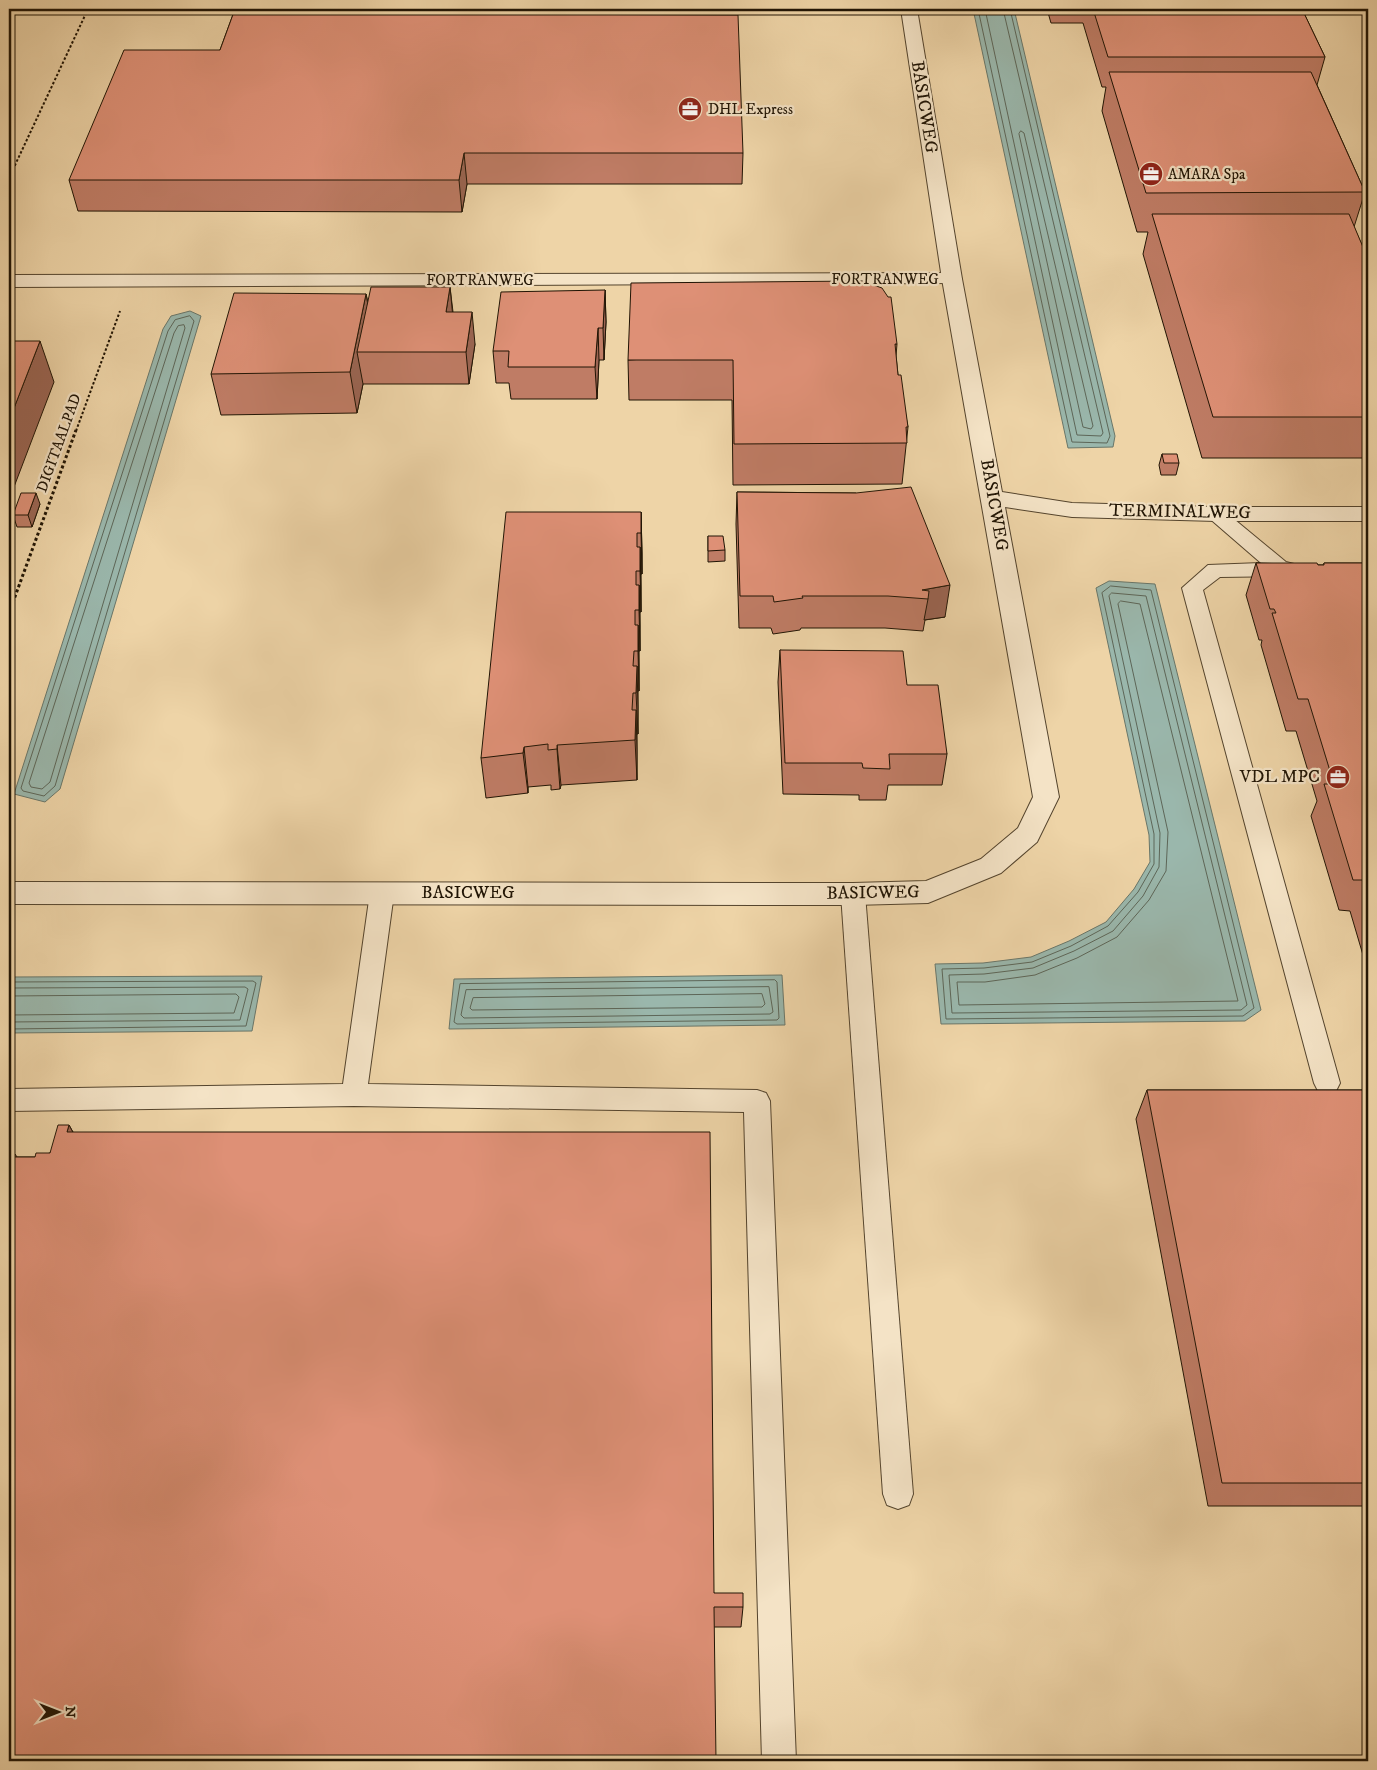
<svg xmlns="http://www.w3.org/2000/svg" width="1377" height="1770" font-family="'IM FELL DW Pica',serif">
  <style>
    .water { fill: #9ab7ac; stroke: #697669 }
    .lines { fill: none; stroke-linecap: round; stroke-linejoin: round }
    .shore { stroke: #5d6658; stroke-width: 1 }
    .service-casing { stroke: #54442d; stroke-width: 2 }
    .minor-casing { stroke: #54442d; stroke-width: 2 }
    .tertiary-casing { stroke: #54442d; stroke-width: 2 }
    .path-far1 { stroke: #201404; stroke-width: 2; stroke-dasharray: 2.5 2; stroke-linecap: butt }
    .path { stroke: #201404; stroke-width: 3; stroke-dasharray: 3 2.5; stroke-linecap: butt }
    .service { fill: #f4e3c6; fill-rule: evenodd }
    .minor { fill: #f4e3c6; fill-rule: evenodd }
    .tertiary { fill: #f4e3c6; fill-rule: evenodd }
    .wall { fill: #bf7c65; stroke: #201404 }
    .shaded-wall { fill: #9b6553; stroke: #201404 }
    .building { fill: #de9076; stroke: #201404 }
    .labels { text-anchor: middle; dominant-baseline: central; stroke-width: 4.5; stroke-linejoin: round; paint-order: stroke }
    .far-poi-label { font-size: 15px; fill: #201404; stroke: #f4e3c6; text-anchor: start }
    .far-street-label { font-size: 15px; fill: #201404; stroke: #f4e3c6 }
    .street-label { font-size: 18px; fill: #201404; stroke: #f4e3c6 }
    .poi-label { font-size: 18px; fill: #201404; stroke: #f4e3c6; text-anchor: end }
  </style>
  <rect width="100%" height="100%" fill="#eed4a7"/>
  <filter id="stains"><feTurbulence type="fractalNoise" baseFrequency=".004" numOctaves="4"/><feColorMatrix values="0 0 0 0 .2 0 0 0 0 .09 0 0 0 0 .02 0 0 0 .5 -.17"/></filter>
  <radialGradient id="worn" r=".72"><stop offset=".6" stop-color="#630" stop-opacity="0"/><stop offset="1" stop-color="#630" stop-opacity=".3"/></radialGradient>
  <g class="water">
    <path d="M973,9h41l101,427 -2,11 -45,1z"/>
    <path d="M190,311l11,5 -141,473 -15,13 -31,-8 149,-465 8,-13z"/>
    <path d="M1109,581l46,3 106,426 -16,11 -304,3 -6,-60 48,-1 48,-6 38,-16 37,-19 28,-33 16,-27 -1,-27 -53,-247z"/>
    <path d="M782,975l3,50 -336,4 5,-50z"/>
    <path d="M262,976l-10,55 -243,2v-56z"/>
  </g>
  <g class="lines">
    <g class="shore">
      <path d="M978,9l94,433 35,1 3,-7 -100,-427"/>
      <path d="M985,9l92,426 24,1 2,-3 -100,-424"/>
      <path d="M1021,131l3,2 69,293 -2,3 -8,-2 -64,-293z"/>
      <path d="M190,316l4,5 -139,465 -11,10 -21,-5 -2,-3 147,-457 7,-11z"/>
      <path d="M184,325l1,3 -135,454 -8,7 -11,-2 -2,-4 145,-450 4,-7z"/>
      <path d="M1111,586l40,4 103,418 -11,8 -297,3 -4,-50 42,-1 48,-6 39,-16 37,-20 30,-34 16,-28v-30l-52,-241z"/>
      <path d="M1112,593l34,3 101,409 -6,5 -289,3 -3,-38 35,-1 49,-6 41,-17 39,-20 30,-35 16,-29 1,-34 -51,-237z"/>
      <path d="M1121,601l19,3 98,397 -279,4 -2,-23h28l50,-7 42,-17 40,-21 32,-37 17,-29 2,-39 -50,-228z"/>
      <path d="M775,980l2,2 2,36 -2,2 -320,4 -3,-2 6,-38z"/>
      <path d="M9,982l244,-1 3,2 -10,43 -237,3"/>
      <path d="M769,987l4,25 -3,2 -306,4 -3,-3 5,-25z"/>
      <path d="M9,988l236,-1 3,2 -8,31 -231,2"/>
      <path d="M762,994l3,10 -3,3 -290,3 -2,-2 3,-10z"/>
      <path d="M9,996l227,-2 3,3 -5,16 -225,2"/>
    </g>
    <g class="service-casing">
      <g id="service">
        <path d="M1216,508l7,2 63,52 8,2 3,5 -3,5 -7,2 -67,1 -17,13 137,493 -4,8 -9,3 -9,-3 -4,-8 -132,-495 26,-23 53,-2 -52,-45 -3,-4 3,-4z"/>
        <path d="M382,884l8,2 4,7 -26,191 389,6 9,3 4,8 26,660h-34l-18,-649 -390,-6 -345,5v-22l334,-5 27,-191 4,-7z"/>
        <path d="M853,885l8,2 4,7 48,600 -4,11 -11,4 -11,-4 -4,-11 -42,-600 4,-7z"/>
      </g>
    </g>
    <g class="minor-casing">
      <path id="minor" d="M952,273l7,2 3,4 -3,4 -950,4v-12z"/>
    </g>
    <g class="tertiary-casing">
      <path id="tertiary" d="M901,9h16l45,270 40,213 70,11 144,4h152v14h-152l-144,-4 -67,-10 54,290 -22,45 -36,31 -73,30 -75,2 -844,-1v-22l844,1 73,-2 55,-22 37,-31 15,-31 -91,-518z"/>
    </g>
    <g class="path-far1">
      <path d="M9,178l79,-169"/>
      <path d="M76,431l44,-120"/>
    </g>
    <path class="path" d="M9,613l67,-183"/>
    <use href="#service" class="service"/>
    <use href="#minor" class="minor"/>
    <use href="#tertiary" class="tertiary"/>
  </g>
  <g class="wall">
    <path d="M235,9h259l-1,5 250,139 -1,31h-275l-5,28 -384,-1 -9,-31 151,-130z"/>
    <path d="M1047,9h255l23,48 -8,28 48,107 -11,35 14,32v199h-166l-59,-204 5,-22h-11l-35,-121 4,-24h-4l-19,-64h-32z"/>
    <path d="M450,287l3,25 22,32 -6,40h-106l-6,29 -136,2 -10,-41 155,-80 2,8z"/>
    <path d="M605,290l1,32 -2,38h-5l-2,39h-86l-2,-16h-13l-3,-32z"/>
    <path d="M897,344l-1,12 2,19 10,52 -6,57 -169,1 -1,-85h-103l-1,-40z"/>
    <path d="M1162,454l17,9 -3,12h-15l-2,-10z"/>
    <path d="M737,492l119,1 89,124 -20,3 -2,11 -38,-3h-84l-1,2 -27,4 -2,-6h-32l-3,-104z"/>
    <path d="M40,504l-8,23h-15l-4,-12z"/>
    <path d="M641,512l1,41v21h-1v38h-1v39h-1v40h-1v43h-1v46l-76,5 -1,4 -9,1v-5l-23,2v6l-42,5 -5,-40z"/>
    <path d="M708,536l17,14v11l-17,1z"/>
    <path d="M1256,563l67,2 1,-2h44v409l-18,-61 -11,-1 -28,-94 6,-15 -21,-70h-10l-25,-86 1,-5h-3l-13,-45z"/>
    <path d="M780,650l127,35 40,69 -5,31h-54l-2,15h-27v-5l-76,-1 -5,-112z"/>
    <path d="M1147,1090h221v416h-160l-72,-387z"/>
    <path d="M69,1125l4,7 641,461 29,14 -2,20h-27l-705,134 6,-607 2,3h18l15,-4z"/>
  </g>
  <g class="shaded-wall">
    <path d="M487,9h7l-5,35 -3,-30z"/>
    <path d="M464,153l3,31 -5,28 -3,-32z"/>
    <path d="M450,287l3,31 -7,-6z"/>
    <path d="M605,290l1,32 -2,38 -1,-32z"/>
    <path d="M366,294l7,40 -16,18 6,32 -6,29 -7,-41z"/>
    <path d="M472,312l3,32 -6,40 -3,-32z"/>
    <path d="M598,328l1,32 -2,39 -2,-32z"/>
    <path d="M40,341l14,41 -45,118v-79z"/>
    <path d="M36,493l4,11 -8,23 -4,-12z"/>
    <path d="M641,512l1,41v21l-1,-41z"/>
    <path d="M640,547l1,41v24l-1,-41z"/>
    <path d="M639,585l1,41v25l-1,-41z"/>
    <path d="M950,585l-5,32 -21,3 4,-21 -6,-9z"/>
    <path d="M638,625l1,41v25l-1,-40z"/>
    <path d="M637,666l1,41v27l-2,-41z"/>
    <path d="M636,710l1,40v30l-2,-40z"/>
    <path d="M557,745l4,40 -1,4 -3,-40z"/>
    <path d="M524,747l4,40v6l-5,-40z"/>
    <path d="M69,1125l15,28 -17,-21z"/>
  </g>
  <g class="building">
    <path d="M235,9h252l-1,5 252,1 5,138h-279l-5,27h-390l55,-130h96z"/>
    <path d="M1093,9h209l23,48h-217z"/>
    <path d="M1109,72h202l54,120 -219,1z"/>
    <path d="M1152,214h197l19,45v158h-155z"/>
    <path d="M862,281l20,7 6,9h3l6,47h-2l3,31h3l7,52h-2l1,16 -173,1 -1,-84h-105l3,-77z"/>
    <path d="M371,287h79l-4,25h26l-6,40h-109z"/>
    <path d="M605,290l-2,38h-5l-3,39h-87l1,-16h-16l8,-59z"/>
    <path d="M234,293l132,1 -16,78 -139,2z"/>
    <path d="M9,341h31l-31,80z"/>
    <path d="M1162,454h15l2,9h-15z"/>
    <path d="M911,487l39,98 -28,5 7,1 -1,8 -40,-3h-86l1,2 -29,4 -1,-6h-33l-3,-104 119,1z"/>
    <path d="M21,493h15l-8,22h-15z"/>
    <path d="M506,512h135v21h-4v14h3v24h-4v14h3v25h-4v15h3v26h-4l-1,15h4l-1,27h-3l-1,17h4l-1,30 -78,5v4l-9,1v-6l-24,3 -1,6 -42,5z"/>
    <path d="M708,536h15l2,14 -17,1z"/>
    <path d="M1256,563h61l1,2h6v-2h44v330l-4,-13h-11l-29,-96h10l-26,-85h-10l-26,-86h4l-2,-4h-4z"/>
    <path d="M780,650l123,1 4,34h31l9,69h-58l1,15 -27,-1 -1,-5h-77z"/>
    <path d="M1147,1090h221v393h-146z"/>
    <path d="M58,1125h11l-2,7h643l4,461h29v14h-29l2,154h-707v-607h6l-1,3h21l1,-4h14z"/>
  </g>
  <defs>
    <g id="office-disc" transform="scale(1.25)"><circle r="9.5" fill="#8f2418" stroke="#f4e3c6"/><path d="M-6-3h4V-5.5h4V-3h4V5H-6ZM-1-4.5V-3h2v-1.5ZM-6 0V1H6V0Z" fill="#fff"/></g>
  </defs>
  <g fill-rule="evenodd">
    <use href="#office-disc" x="690" y="109"/>
    <use href="#office-disc" x="1151" y="174"/>
    <use href="#office-disc" x="1338" y="777"/>
  </g>
  <g class="labels">
    <g class="far-poi-label">
      <text x="708" y="109">DHL Express</text>
      <text x="1168" y="174">AMARA Spa</text>
    </g>
    <g class="far-street-label">
      <text x="885" y="279">FORTRANWEG</text>
      <text x="480" y="280">FORTRANWEG</text>
      <text transform="translate(59 443) rotate(-70)">DIGITAALPAD</text>
    </g>
    <g class="street-label">
      <text transform="translate(924 107) rotate(81)">BASICWEG</text>
      <text transform="translate(994 505) rotate(80)">BASICWEG</text>
      <text transform="translate(1180 512) rotate(1)">TERMINALWEG</text>
      <text x="468" y="893">BASICWEG</text>
      <text transform="translate(873 893) rotate(-1)">BASICWEG</text>
    </g>
    <g class="poi-label">
      <text x="1320" y="777">VDL MPC</text>
    </g>
  </g>
  <rect width="1377" height="1770" fill="none" stroke="#eed4a7" stroke-width="30"/>
  <rect x="10" y="10" width="1357" height="1750" fill="none" stroke="#201404" stroke-width="2.5"/>
  <rect x="15" y="15" width="1347" height="1740" fill="none" stroke="#201404"/>
  <g transform="translate(58 1712) rotate(90)" stroke="#f4e3c6" stroke-width="4" paint-order="stroke">
  <path d="M0-4L9 19L0 12L-9 19Z" fill="#201404"/>
  <text y="-8" font-size="14" font-weight="bold" text-anchor="middle" fill="#201404">N</text>
  </g>
  <rect width="100%" height="100%" filter="url(#stains)"/>
  <rect width="100%" height="100%" fill="url(#worn)"/>
</svg>
